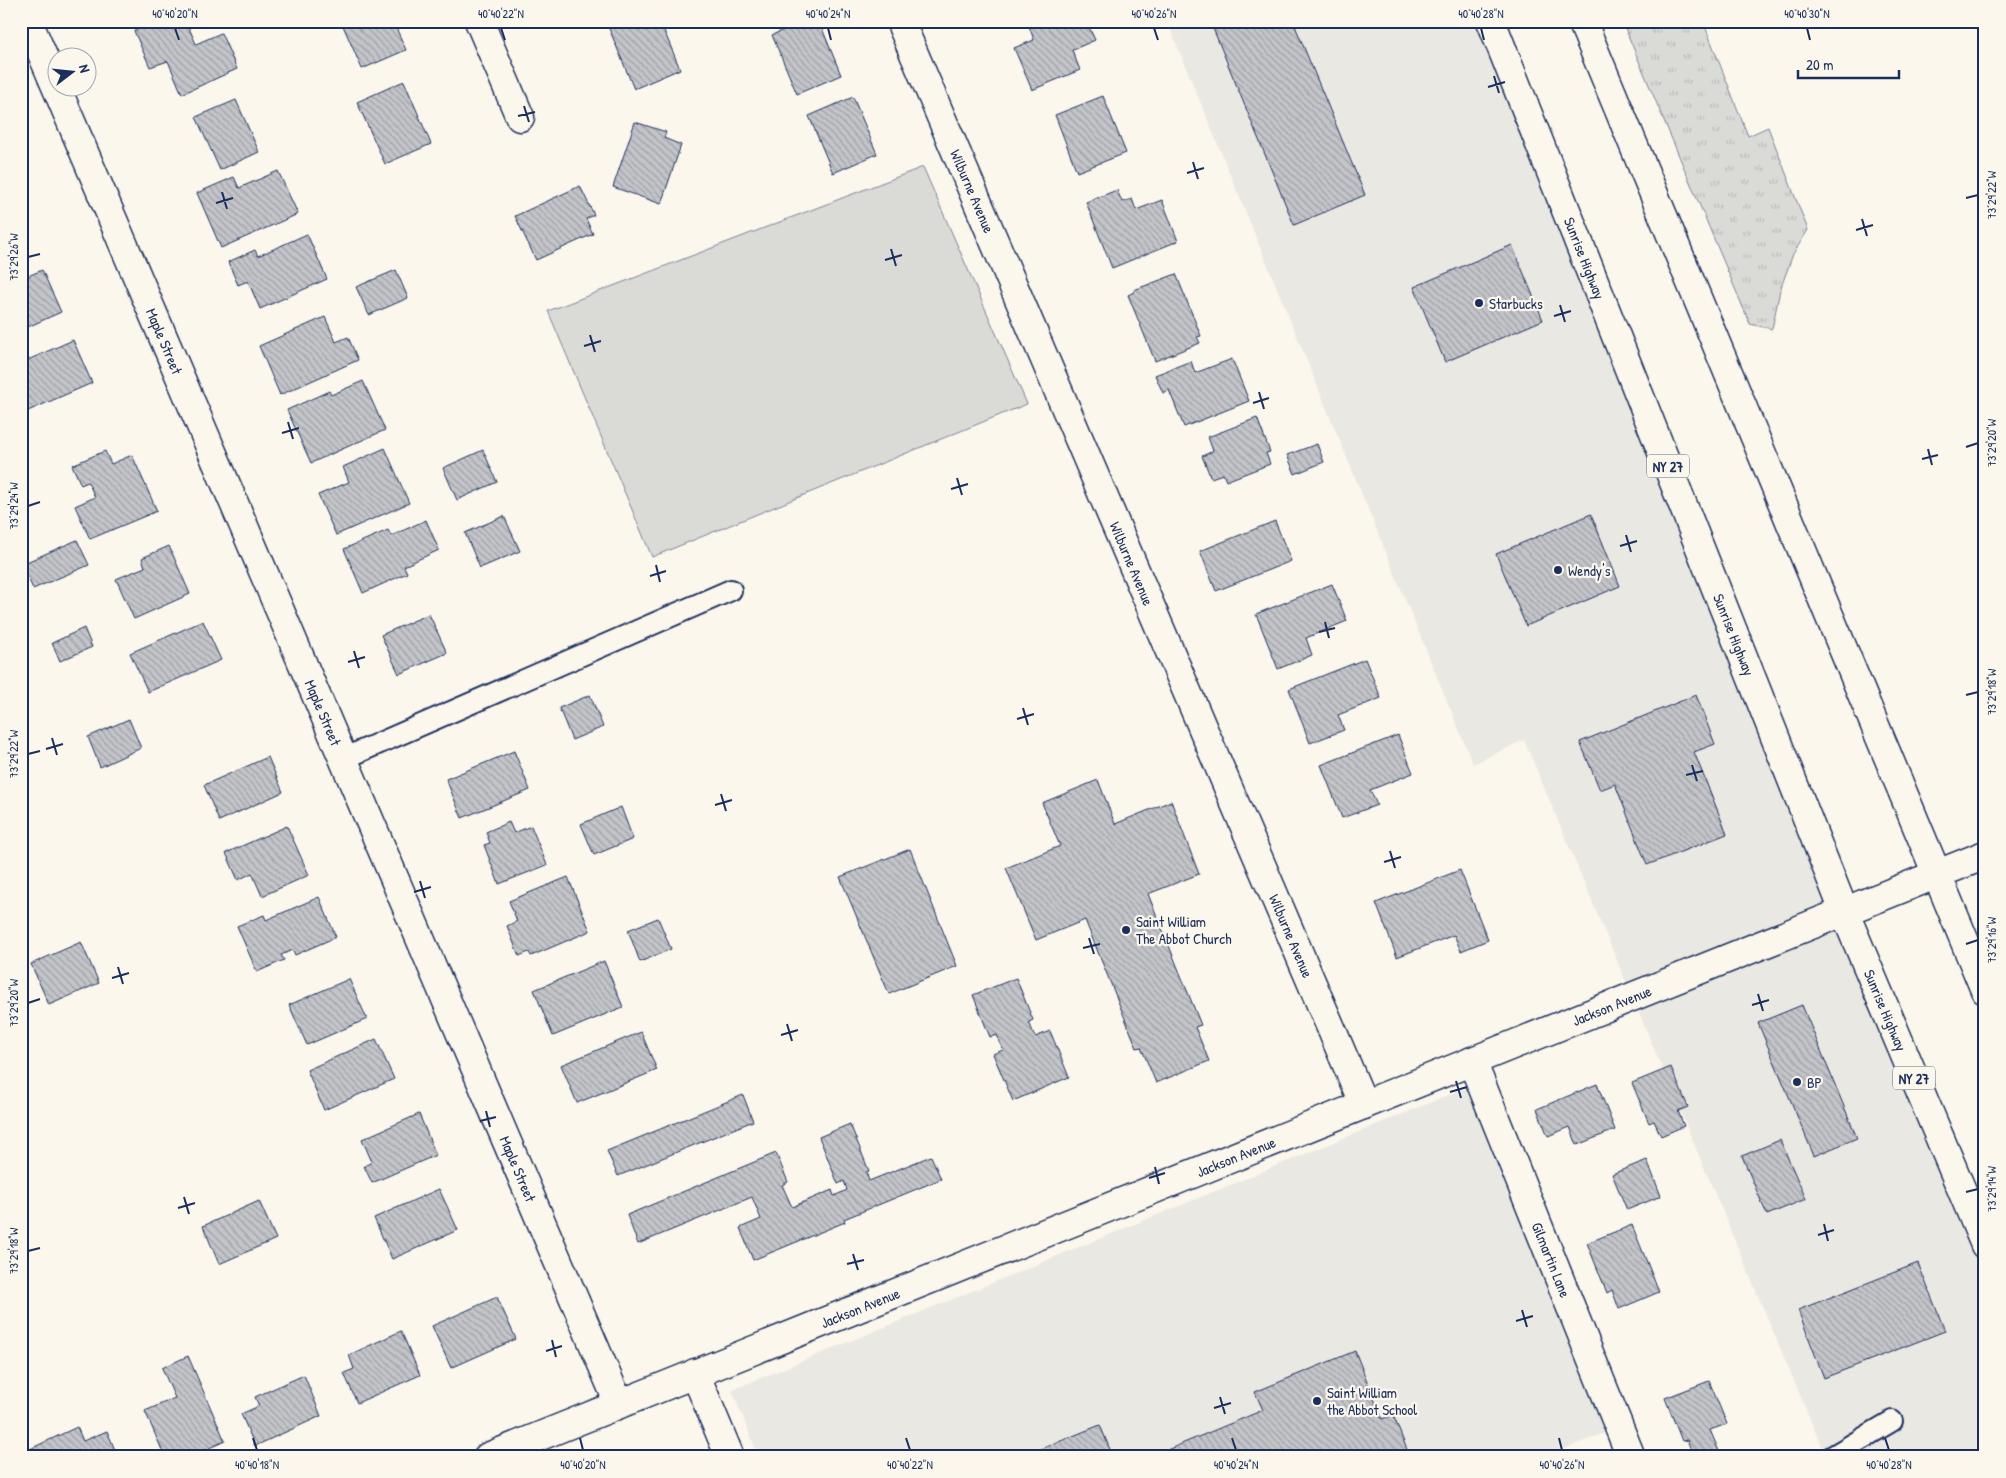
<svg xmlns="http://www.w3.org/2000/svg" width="2006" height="1478" font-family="'Patrick Hand',sans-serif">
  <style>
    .built { fill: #eae8e2 }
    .grass { fill: url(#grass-tufts); stroke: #7a849a }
    .garden { fill: #dadad7; stroke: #7a849a }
    .building { fill: url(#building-back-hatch); stroke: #1b2f5e }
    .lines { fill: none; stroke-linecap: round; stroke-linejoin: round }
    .lane-casing { stroke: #1b2f5e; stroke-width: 24 }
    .street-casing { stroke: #1b2f5e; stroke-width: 31 }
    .highway-casing { stroke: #1b2f5e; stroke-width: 31 }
    .lane { stroke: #fbf7ec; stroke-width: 20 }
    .street { stroke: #fbf7ec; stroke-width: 28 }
    .highway { stroke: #fbf7ec; stroke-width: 28 }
    .ticks { fill: none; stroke: #1b2f5e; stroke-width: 2 }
    .poi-dot { fill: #1b2f5e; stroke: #fbf7ec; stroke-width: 2 }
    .labels { text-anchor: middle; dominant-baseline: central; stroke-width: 4.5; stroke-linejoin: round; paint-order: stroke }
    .shield { fill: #fbf7ec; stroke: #5e6b89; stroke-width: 1 }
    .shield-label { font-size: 14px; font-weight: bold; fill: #1b2f5e }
    .street-label { font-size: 15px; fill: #1b2f5e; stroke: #fbf7ec }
    .poi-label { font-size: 15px; fill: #1b2f5e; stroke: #fbf7ec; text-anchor: start }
    .neatline { fill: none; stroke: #1b2f5e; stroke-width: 2 }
    .ticks-label { font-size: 12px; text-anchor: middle; fill: #1b2f5e }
  </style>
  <defs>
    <pattern id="grass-tufts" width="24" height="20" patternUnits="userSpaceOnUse" patternTransform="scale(1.25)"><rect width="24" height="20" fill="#dadad7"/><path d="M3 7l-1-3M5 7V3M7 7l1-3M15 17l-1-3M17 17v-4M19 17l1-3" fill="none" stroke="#babbbb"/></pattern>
    <pattern id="building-back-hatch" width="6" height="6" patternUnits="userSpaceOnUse" patternTransform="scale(1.25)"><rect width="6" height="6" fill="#c3c5c9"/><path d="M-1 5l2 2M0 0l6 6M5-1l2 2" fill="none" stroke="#9ea0a6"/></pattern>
  </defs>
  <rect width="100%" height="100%" fill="#fbf7ec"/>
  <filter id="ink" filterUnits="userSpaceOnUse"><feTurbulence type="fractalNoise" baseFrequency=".02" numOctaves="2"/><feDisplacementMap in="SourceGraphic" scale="10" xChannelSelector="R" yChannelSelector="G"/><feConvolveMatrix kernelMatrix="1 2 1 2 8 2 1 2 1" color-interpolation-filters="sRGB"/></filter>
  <g filter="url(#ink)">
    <g class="built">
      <path d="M1167,21h314l504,1234v202h-159l-302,-717 -51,24z"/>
      <path d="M1468,1087l141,344 -64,26h-786l-27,-67z"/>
    </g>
    <path class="grass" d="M1622,21h81l45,115 20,-9 40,103 -15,24 -13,36 -8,39 -22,-5z"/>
    <path class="garden" d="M923,167l104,237 -375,153 -104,-246z"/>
    <g class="building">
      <path d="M142,21h44l10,23 25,-11 16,36 -55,25 -14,-33 -18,6 -16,-36 10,-4z"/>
      <path d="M341,21h52l13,29 -44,19z"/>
      <path d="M606,21h54l20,48 -46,20z"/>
      <path d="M805,21h14l22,54 -44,19 -25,-59z"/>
      <path d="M1033,21h53l9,19 -23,10 8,20 -48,20 -18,-42 20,-8 -6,-17z"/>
      <path d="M1210,21h83l72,174 -71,30z"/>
      <path d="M404,81l27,63 -46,20 -28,-62z"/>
      <path d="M1103,96l23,57 -49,19 -22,-57z"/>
      <path d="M853,97l24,57 -44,19 -24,-57z"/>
      <path d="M236,100l23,52 -39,18 -24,-53z"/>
      <path d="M635,122l31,10 -2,6 17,7 -20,59 -48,-17z"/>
      <path d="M278,171l20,43 -77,34 -24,-55 37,-16 5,11z"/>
      <path d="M580,186l14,29 -8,4 7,15 -57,26 -21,-44z"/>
      <path d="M1117,190l5,12 10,-3 4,11 26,-10 16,41 -66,27 -26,-66z"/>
      <path d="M21,206l8,18 -8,4z"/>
      <path d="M307,234l20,45 -67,30 -12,-28 -10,4 -10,-23 27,-12 3,6z"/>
      <path d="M1512,245l31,75 -98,42 -31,-75z"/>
      <path d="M42,270l19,42 -40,18v-51z"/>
      <path d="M396,270l12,28 -39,17 -13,-28z"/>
      <path d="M1176,274l25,62 -4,1 3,6 -45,18 -27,-66 6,-3v-2z"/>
      <path d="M325,317l11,25 12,-5 10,23 -78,35 -21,-49z"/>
      <path d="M73,340l19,43 -71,31v-51z"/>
      <path d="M1232,359l17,42 -65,26 -15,-37 -6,3 -8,-18 36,-14 4,12z"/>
      <path d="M363,381l22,49 -74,33 -24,-53 42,-19 2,4z"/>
      <path d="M1257,418l13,34 -4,1 4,11 -44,17 -3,-7 -12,4 -9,-22 11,-5 -5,-14z"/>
      <path d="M1317,444l7,18 -29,12 -8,-19z"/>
      <path d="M385,448l24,55 -73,32 -18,-40 31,-13 -6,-15z"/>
      <path d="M483,450l14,32 -40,18 -14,-32z"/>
      <path d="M105,451l6,13 21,-9 25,56 -67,28 -15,-33 20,-9 -7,-15 -7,3 -9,-20z"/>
      <path d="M1591,514l29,72 -94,40 -30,-72z"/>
      <path d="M504,516l16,35 -40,17 -15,-35z"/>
      <path d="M426,520l13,30 -35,16 3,7 -44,20 -19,-44 44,-19 3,6z"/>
      <path d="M1275,521l16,40 -75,30 -16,-40z"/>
      <path d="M77,540l12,25 -56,24 -11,-25z"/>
      <path d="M169,546l21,48 -56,25 -18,-40 29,-12 -3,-9z"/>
      <path d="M1332,584l15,37 -41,17 6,17 -34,14 -22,-55z"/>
      <path d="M429,614l18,39 -48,21 -18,-39z"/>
      <path d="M203,621l18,39 -73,32 -18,-39z"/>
      <path d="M84,628l8,19 -32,14 -8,-18z"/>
      <path d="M1365,659l16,39 -43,17 6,15 -34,13 -21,-54z"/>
      <path d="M590,695l13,32 -31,13 -13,-32z"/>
      <path d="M1696,695l19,49 -21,8 33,82 -80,31 -32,-81 -15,6 -20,-48z"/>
      <path d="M129,719l12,29 -41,19 -12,-30z"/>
      <path d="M1398,735l15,38 -43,17 7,15 -35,13 -21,-53z"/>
      <path d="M514,751l16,39 -68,28 -16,-39z"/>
      <path d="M268,757l15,35 -64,29 -15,-36z"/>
      <path d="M1098,780l17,44 56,-23 28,73 -51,20 53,131 -6,2 14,34 -53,22 -15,-36 -4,1 -52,-128 -49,20 -30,-72 54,-22 -18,-43z"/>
      <path d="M621,807l12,32 -39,16 -13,-31z"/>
      <path d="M509,822l5,11 17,-7 16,39 -48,19 -15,-39 6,-2 -4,-11z"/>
      <path d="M287,826l22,49 -47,21 -10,-23 -14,7 -12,-27z"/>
      <path d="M910,849l47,117 -68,28 -49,-117z"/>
      <path d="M1460,870l28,70 -27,11 -7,-16 -57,22 -21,-54z"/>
      <path d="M568,877l22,54 -59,25 -2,-4 -10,4 -12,-30 10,-5 -8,-20z"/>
      <path d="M319,897l17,40 -41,18 -2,-5 -12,5 3,5 -27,12 -20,-46 27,-11 2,5z"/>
      <path d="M658,918l13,31 -31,13 -12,-32z"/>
      <path d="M81,942l18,41 -50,22 -18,-41z"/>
      <path d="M604,961l19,46 -70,29 -19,-46z"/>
      <path d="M1016,978l17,42 -4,2 6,15 15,-6 19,46 -56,24 -20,-47 10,-4 -6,-15 -7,2 -17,-42z"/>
      <path d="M349,979l18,40 -60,26 -18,-40z"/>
      <path d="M1802,1005l55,133 -43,18 -56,-133z"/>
      <path d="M641,1032l16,38 -80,33 -16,-38z"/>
      <path d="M376,1039l18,40 -70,31 -17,-40z"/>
      <path d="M1671,1067l17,40 -10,4 6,15 -23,10 -7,-15 -5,2 -17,-40z"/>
      <path d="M1597,1084l18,46 -38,15 -7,-18 -22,9 -11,-27z"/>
      <path d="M743,1095l10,26 -135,55 -11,-25z"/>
      <path d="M419,1114l17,41 -64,28 -8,-17 8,-4 -10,-23z"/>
      <path d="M850,1124l19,47 -3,1 3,9 62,-25 10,23 -97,40 1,3 -92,38 -13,-32 21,-9 -9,-22 -114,47 -11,-29 149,-62 12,29 -6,3 10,22 40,-17 2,6 13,-6 -3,-9 -6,3 -19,-47z"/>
      <path d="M1780,1140l26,59 -39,16 -25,-59z"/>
      <path d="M1647,1160l14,36 -34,14 -15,-36z"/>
      <path d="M439,1189l19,41 -66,29 -18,-41z"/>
      <path d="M259,1201l17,38 -57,25 -16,-38z"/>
      <path d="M1632,1225l27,67 -40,17 -7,-19 -5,3 -20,-50z"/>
      <path d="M1918,1263l27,68 -121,47 -26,-68z"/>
      <path d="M497,1297l19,42 -65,29 -19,-42z"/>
      <path d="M401,1331l19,44 -63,28 -13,-30 10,-4 -5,-14z"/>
      <path d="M1355,1351l27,68 11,-4 17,42h-260l113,-47 -8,-18z"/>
      <path d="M188,1356l37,85 -36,16h-24l-20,-46 30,-13 -13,-30z"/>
      <path d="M304,1375l17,41 -66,30 -14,-32 18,-8 -4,-9z"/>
      <path d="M1709,1381l18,43 -17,6 11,26 -27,1 -7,-17 -5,1 -17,-43z"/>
      <path d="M1100,1425l13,32h-92z"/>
      <path d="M77,1427l6,14 24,-10 11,26h-85l-3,-8z"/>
    </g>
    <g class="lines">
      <g class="lane-casing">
        <g id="lane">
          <path d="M343,759l388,-169"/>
          <path d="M1831,1457l61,-36"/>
        </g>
      </g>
      <g class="street-casing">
        <g id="street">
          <path id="s1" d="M28,21l591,1383"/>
          <path d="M479,21l41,96"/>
          <path id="s2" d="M900,21l464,1084"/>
          <path id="s3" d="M1472,1061l159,396"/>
          <path d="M695,1373l35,84"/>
          <path id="s4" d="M488,1457l1497,-602"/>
        </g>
      </g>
      <g class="highway-casing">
        <g id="highway">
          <path id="s5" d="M1491,21l353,890 141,334"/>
          <path d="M1582,21l403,969"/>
        </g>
      </g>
      <use href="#lane" class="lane"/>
      <use href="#street" class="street"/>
      <use href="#highway" class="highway"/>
    </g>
  </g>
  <path class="ticks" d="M175,28l4,12M501,28l4,12M828,28l3,12M1154,28l4,12M1481,28l3,12M1807,28l3,12M1494,76l5,17M1488,87l17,-5M524,106l5,16M518,116l17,-4M1193,162l5,17M1187,173l17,-5M222,192l5,17M1966,198l12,-3M216,203l17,-5M1862,219l5,17M1856,230l17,-5M891,249l5,17M28,257l12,-3M885,260l17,-5M1560,305l5,17M1554,316l17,-5M590,335l5,17M584,346l17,-5M1259,392l5,17M1253,403l16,-5M288,422l5,17M282,433l17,-5M1966,447l12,-4M1928,449l4,16M1922,459l16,-4M957,478l5,17M951,489l17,-5M28,506l12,-4M1626,535l5,17M1620,546l17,-5M656,565l4,17M650,576l16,-5M1325,622l4,16M1319,632l16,-4M354,651l5,17M348,662l17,-5M1966,695l12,-3M1023,708l5,17M1017,719l17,-5M52,738l5,17M46,749l17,-5M28,754l12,-3M1692,765l5,16M1686,775l17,-4M721,794l5,17M715,805l17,-5M1390,851l5,17M1384,862l17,-5M420,881l5,17M414,892l17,-5M1089,938l5,16M1966,944l12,-4M1083,948l17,-4M118,967l5,17M112,978l17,-5M1758,994l5,17M28,1003l12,-4M1752,1005l17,-5M787,1024l5,17M781,1035l17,-5M1456,1081l5,17M1450,1092l17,-5M486,1111l4,16M480,1121l16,-4M1155,1167l4,17M1149,1178l16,-5M1966,1192l12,-3M184,1197l5,17M178,1208l17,-5M1824,1224l4,17M1818,1235l16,-5M28,1251l12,-3M853,1254l5,16M847,1264l17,-4M1522,1310l5,17M1516,1321l17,-5M552,1340l4,17M546,1351l16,-5M1220,1397l5,17M1214,1408l17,-5M253,1438l4,12M580,1438l3,12M906,1438l4,12M1232,1438l4,12M1559,1438l3,12M1885,1438l4,12"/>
  <g class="poi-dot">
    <circle cx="1479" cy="303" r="5"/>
    <circle cx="1558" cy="570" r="5"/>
    <circle cx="1126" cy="930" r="5"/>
    <circle cx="1797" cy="1082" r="5"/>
    <circle cx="1317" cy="1401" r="5"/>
  </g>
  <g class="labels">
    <g class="shield">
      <rect x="1647" y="454.5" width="42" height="23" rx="4"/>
      <rect x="1893" y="1066.5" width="42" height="23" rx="4"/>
    </g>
    <g class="shield-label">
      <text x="1668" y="466">NY 27</text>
      <text x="1914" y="1078">NY 27</text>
    </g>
    <g class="street-label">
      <text stroke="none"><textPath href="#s2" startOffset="185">Wilburne Avenue</textPath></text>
      <text stroke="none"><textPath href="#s5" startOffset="255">Sunrise Highway</textPath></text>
      <text stroke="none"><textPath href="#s1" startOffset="348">Maple Street</textPath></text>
      <text stroke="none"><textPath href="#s2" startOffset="590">Wilburne Avenue</textPath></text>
      <text stroke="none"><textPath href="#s5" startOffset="660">Sunrise Highway</textPath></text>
      <text stroke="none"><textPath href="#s1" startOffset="752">Maple Street</textPath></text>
      <text stroke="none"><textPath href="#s2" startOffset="995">Wilburne Avenue</textPath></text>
      <text stroke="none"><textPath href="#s4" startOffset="1211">Jackson Avenue</textPath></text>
      <text stroke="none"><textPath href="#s5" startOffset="1065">Sunrise Highway</textPath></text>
      <text stroke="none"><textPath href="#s4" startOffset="806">Jackson Avenue</textPath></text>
      <text stroke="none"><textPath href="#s1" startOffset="1248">Maple Street</textPath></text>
      <text stroke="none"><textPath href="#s3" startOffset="214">Gilmartin Lane</textPath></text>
      <text stroke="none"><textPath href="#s4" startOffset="401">Jackson Avenue</textPath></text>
    </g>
    <g class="poi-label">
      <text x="1489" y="303">Starbucks</text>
      <text x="1568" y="570">Wendy's</text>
      <text x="1136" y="921">Saint William<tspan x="1136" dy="17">The Abbot Church</tspan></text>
      <text x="1807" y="1082">BP</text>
      <text x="1327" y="1392">Saint William<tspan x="1327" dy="17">the Abbot School</tspan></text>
    </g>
  </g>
  <rect width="2006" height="1478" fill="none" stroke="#fbf7ec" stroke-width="55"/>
  <g transform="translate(72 72) rotate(74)"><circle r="24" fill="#fbf7ec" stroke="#a1a7b3"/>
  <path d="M0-4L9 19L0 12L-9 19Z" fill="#1b2f5e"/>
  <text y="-8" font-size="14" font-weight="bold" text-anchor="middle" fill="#1b2f5e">N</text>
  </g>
  <path d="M1798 70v8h101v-8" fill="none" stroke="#1b2f5e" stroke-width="2.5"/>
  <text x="1806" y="70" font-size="15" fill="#1b2f5e" stroke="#fbf7ec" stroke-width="4" paint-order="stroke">20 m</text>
  <rect x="28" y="28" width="1950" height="1422" class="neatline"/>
  <g class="ticks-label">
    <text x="175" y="18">40°40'20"N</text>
    <text x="501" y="18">40°40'22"N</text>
    <text x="828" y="18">40°40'24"N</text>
    <text x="1154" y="18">40°40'26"N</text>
    <text x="1481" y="18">40°40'28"N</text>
    <text x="1807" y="18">40°40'30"N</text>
    <text transform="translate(1992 195) rotate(-90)" y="4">73°29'22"W</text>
    <text transform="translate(14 257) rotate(-90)" y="4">73°29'26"W</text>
    <text transform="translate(1992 443) rotate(-90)" y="4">73°29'20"W</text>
    <text transform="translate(14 506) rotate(-90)" y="4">73°29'24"W</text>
    <text transform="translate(1992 692) rotate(-90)" y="4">73°29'18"W</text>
    <text transform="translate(14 754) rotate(-90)" y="4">73°29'22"W</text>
    <text transform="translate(1992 940) rotate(-90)" y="4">73°29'16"W</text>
    <text transform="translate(14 1003) rotate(-90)" y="4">73°29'20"W</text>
    <text transform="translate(1992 1189) rotate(-90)" y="4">73°29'14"W</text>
    <text transform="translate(14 1251) rotate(-90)" y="4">73°29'18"W</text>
    <text x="257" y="1469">40°40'18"N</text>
    <text x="583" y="1469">40°40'20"N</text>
    <text x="910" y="1469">40°40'22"N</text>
    <text x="1236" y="1469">40°40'24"N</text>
    <text x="1562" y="1469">40°40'26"N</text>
    <text x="1889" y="1469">40°40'28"N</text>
  </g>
</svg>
